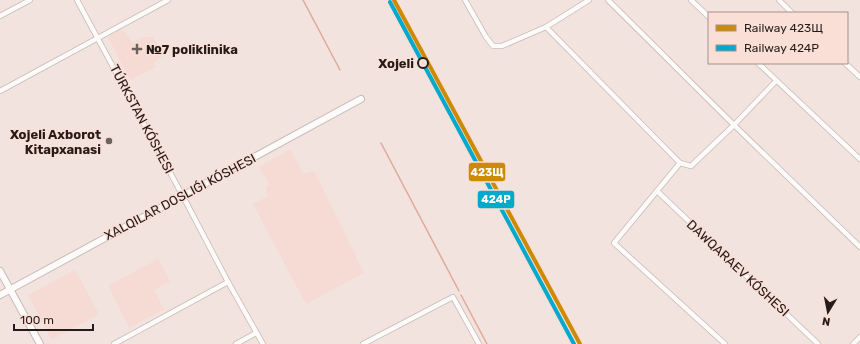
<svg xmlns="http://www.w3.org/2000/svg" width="860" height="344" font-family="Rubik,sans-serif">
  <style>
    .built { fill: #f5dbd3 }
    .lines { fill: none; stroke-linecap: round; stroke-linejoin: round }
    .stream { stroke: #e0a998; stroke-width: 1.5 }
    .street-casing { stroke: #c7bbb7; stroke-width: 6 }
    .secondary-casing { stroke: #c7bbb7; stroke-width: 8 }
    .street { stroke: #fdfbfa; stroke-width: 4.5 }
    .secondary { stroke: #fdfbfa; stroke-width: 6 }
    .rail-1-casing { stroke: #fadfd7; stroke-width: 7 }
    .rail-2-casing { stroke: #fadfd7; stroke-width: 7 }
    .rail-1 { stroke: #cd8a05; stroke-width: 4 }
    .rail-2 { stroke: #00a9ce; stroke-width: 4 }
    .poi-dot { fill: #6d625e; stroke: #fadfd7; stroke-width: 1.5 }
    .stop-dot { fill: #fadfd7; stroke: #251c19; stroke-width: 2 }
    .labels { text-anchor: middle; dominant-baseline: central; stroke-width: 3; stroke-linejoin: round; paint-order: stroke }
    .poi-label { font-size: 13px; font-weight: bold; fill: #251c19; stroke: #fadfd7; text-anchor: start }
    .stop-label { font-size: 13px; font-weight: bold; fill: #251c19; stroke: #fadfd7; text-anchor: end }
    .street-label { font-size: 13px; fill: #251c19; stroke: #fadfd7 }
    .line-badge { stroke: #fadfd7; stroke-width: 1.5 }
    .badge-label { font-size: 11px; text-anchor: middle; font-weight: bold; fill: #fff }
  </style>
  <rect width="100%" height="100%" fill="#f2e3df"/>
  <g class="built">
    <path d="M120,29l5,3 8,11 10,-6h10l10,19 -10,7 3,4 -26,13 -22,-43z"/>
    <path d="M290,149l13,25 11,-3 50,102 -58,31 -53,-100 15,-8 -3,-8 4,-4 -10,-17z"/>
    <path d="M158,259l12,22 -16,9 10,19 -35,19 -21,-42z"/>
    <path d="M75,270l24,44 -47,26 -24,-45z"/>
  </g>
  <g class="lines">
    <g class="stream">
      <path d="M303,0l37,70"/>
      <path d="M381,143l78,148"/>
      <path d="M461,295l26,49"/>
    </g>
    <g class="street-casing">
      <g id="street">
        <path d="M77,0l109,202 42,80 35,62"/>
        <path d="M465,0l21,37 7,9h9l44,-19 43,-27"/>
        <path d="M608,0l126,125 126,122"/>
        <path d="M691,0l18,17"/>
        <path d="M779,0l13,13"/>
        <path d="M0,16l30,-16"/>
        <path d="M546,27l134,136 11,3 43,-41 42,-44"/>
        <path d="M758,63l102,96"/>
        <path d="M845,63l15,14"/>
        <path d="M0,91l168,-91"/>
        <path d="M680,163l-66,80 111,101"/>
        <path d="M657,191l161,153"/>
        <path d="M114,344l114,-62"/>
        <path d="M236,344l20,-11"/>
        <path d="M363,344l90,-47 26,47"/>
        <path d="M853,344l7,-7"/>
      </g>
    </g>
    <g class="secondary-casing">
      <g id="secondary">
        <path d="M0,271l40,73"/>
        <path d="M0,295l361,-196"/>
      </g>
    </g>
    <use href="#street" class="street"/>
    <use href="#secondary" class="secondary"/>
    <g class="rail-1-casing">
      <path id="rail-1" d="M394,0l186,344"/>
    </g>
    <g class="rail-2-casing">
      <path id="rail-2" d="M390,2l184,342"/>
    </g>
    <use href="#rail-1" class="rail-1"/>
    <use href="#rail-2" class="rail-2"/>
  </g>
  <g class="poi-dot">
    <path d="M135 43h4v4h4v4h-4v4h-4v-4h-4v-4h4z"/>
    <circle cx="109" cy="141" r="4"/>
  </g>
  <circle class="stop-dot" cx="423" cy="63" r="5"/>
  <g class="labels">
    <g class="poi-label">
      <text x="146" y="49">№7 poliklinika</text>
      <text x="101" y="134" text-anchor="end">Xojeli Axborot<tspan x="101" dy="15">Kitapxanasi</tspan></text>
    </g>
    <g class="stop-label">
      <text x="414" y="63">Xojeli</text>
    </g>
    <g class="street-label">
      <text transform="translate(142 119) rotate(62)">TÚRKSTAN KÓSHESI</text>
      <text transform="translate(180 197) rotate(-28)">XALQILAR DOSLIǴI KÓSHESI</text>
      <text transform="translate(738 268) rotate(43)">DAWQARAEV KÓSHESI</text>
    </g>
  </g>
  <g class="line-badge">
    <rect x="468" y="162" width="38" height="20" rx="4" fill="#cd8a05"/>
    <rect x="477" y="190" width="38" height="19" rx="4" fill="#00a9ce"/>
  </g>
  <g class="badge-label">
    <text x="487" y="176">423Щ</text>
    <text x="496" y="203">424Р</text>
  </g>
  <rect x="708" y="12" width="140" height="52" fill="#fadfd7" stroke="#a5918b"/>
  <rect x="716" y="25" width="20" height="6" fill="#cd8a05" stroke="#a5918b"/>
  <text x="744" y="32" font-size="12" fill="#251c19">Railway 423Щ</text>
  <rect x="716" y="45" width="20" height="6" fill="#00a9ce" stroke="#a5918b"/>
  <text x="744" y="52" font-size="12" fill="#251c19">Railway 424Р</text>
  <g transform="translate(828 312) rotate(190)" stroke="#fadfd7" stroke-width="3" paint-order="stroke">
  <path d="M0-3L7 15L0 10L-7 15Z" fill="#251c19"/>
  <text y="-6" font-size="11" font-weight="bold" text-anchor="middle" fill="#251c19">N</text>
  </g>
  <path d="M14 324v6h79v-6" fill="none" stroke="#251c19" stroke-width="2"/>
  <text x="20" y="324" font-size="12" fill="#251c19" stroke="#fadfd7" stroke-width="3" paint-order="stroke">100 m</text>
</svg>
